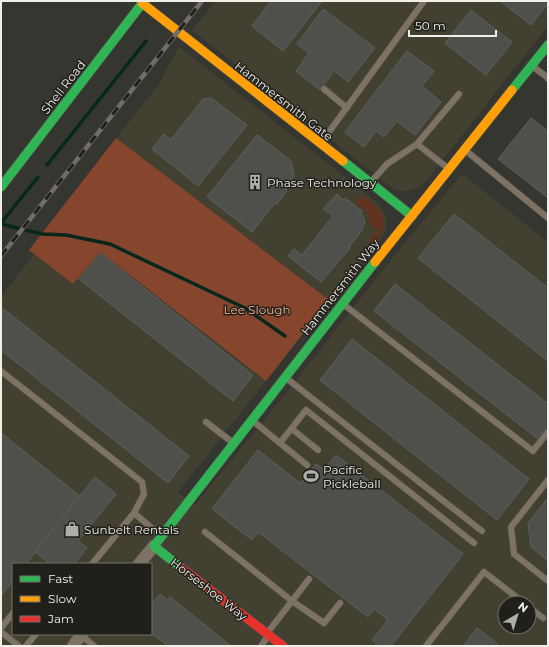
<svg xmlns="http://www.w3.org/2000/svg" width="549" height="647" font-family="Montserrat,sans-serif">
  <style>
    .built { fill: #424131; fill-rule: evenodd }
    .green { fill: #633321 }
    .forest { fill: #86452d }
    .lines { fill: none; stroke-linecap: round; stroke-linejoin: round }
    .stream { stroke: #08271c; stroke-width: 3.5 }
    .building { fill: #4f504c; stroke: #5e5f5a }
    .lane-casing { stroke: #53534e; stroke-width: 7 }
    .street-casing { stroke: #53534e; stroke-width: 13 }
    .fast-casing { stroke: #53534e; stroke-width: 10 }
    .slow-casing { stroke: #53534e; stroke-width: 10 }
    .jam-casing { stroke: #53534e; stroke-width: 10 }
    .lane { stroke: #7d7263; stroke-width: 6 }
    .street { stroke: #7d7263; stroke-width: 12 }
    .fast { stroke: #30b455; stroke-width: 9 }
    .slow { stroke: #ff9f0a; stroke-width: 9 }
    .jam { stroke: #e5322d; stroke-width: 9 }
    .rail-casing { stroke: #726d66; stroke-width: 4.5 }
    .rail { stroke: #201f1a; stroke-width: 3; stroke-dasharray: 9; stroke-linecap: butt }
    .labels { text-anchor: middle; dominant-baseline: central; stroke-width: 3; stroke-linejoin: round; paint-order: stroke }
    .street-label { font-size: 12px; fill: #f0efe8; stroke: #201f1a }
    .poi-label { font-size: 12px; fill: #f0efe8; stroke: #201f1a; text-anchor: start }
    .park-label { font-size: 12px; fill: #f4b29b; stroke: #201f1a }
  </style>
  <rect width="100%" height="100%" fill="#363630"/>
  <g class="built">
    <path d="M216,1h332v25l-122,155 -8,7 -13,3h-5l-9,-4 -199,-157z"/>
    <path d="M179,47l199,156 6,9 3,11 -3,11 -53,68 -215,-164 41,-51z"/>
    <path d="M462,174l86,68v404h-547v-349l33,-43 39,30 27,-32 166,129 -88,111 17,13 89,-109 106,-135zM13,564h138v70h-138zM505,603h24v24h-24z"/>
  </g>
  <path class="green" d="M362,195c16,12 30,22 16,43l2,2 -9,10h-4l4,-5 -2,-5 8,-10 -8,-7c2,-10 -6,-14 -13,-20z"/>
  <path class="forest" d="M116,138l213,162 -63,81 -166,-129 -27,32 -44,-34z"/>
  <g class="lines">
    <g class="stream">
      <path d="M47,165l99,-124"/>
      <path d="M1,223l37,-46"/>
      <path d="M1,224l41,10 24,1 44,9 135,64 40,28"/>
    </g>
  </g>
  <g class="building">
    <path d="M271,1h51l-39,50 -31,-25z"/>
    <path d="M500,1h48v2l-17,22z"/>
    <path d="M323,9l52,39 -27,34 -14,-11 -14,19 -24,-19 13,-18 -12,-9z"/>
    <path d="M471,10l41,32 -26,33 -41,-32z"/>
    <path d="M407,51l27,20 -12,15 19,16 -26,33 -18,-14 -13,16 -8,-6 -12,16 -19,-15z"/>
    <path d="M211,98l36,27 -49,61 -46,-37 12,-15 7,6 32,-41z"/>
    <path d="M531,118l17,13v67l-50,-39z"/>
    <path d="M257,135l34,26 3,14 -8,14 1,2 -10,13 -2,-1 -23,29 -45,-35z"/>
    <path d="M337,194l6,6 2,-2 17,13 -1,3 3,4 1,5 -3,5 1,1 -14,18 1,1 -29,34 -33,-26 6,-7 8,6 31,-39 -10,-7z"/>
    <path d="M454,214l94,74v73l-130,-103z"/>
    <path d="M100,253l153,122 -20,26 -154,-122z"/>
    <path d="M395,284l153,120v22l-10,13 -164,-128z"/>
    <path d="M1,307l188,149 -21,27 -167,-133z"/>
    <path d="M352,339l177,140 -32,41 -177,-140z"/>
    <path d="M1,433l79,63 -54,68h-13v17l-12,15z"/>
    <path d="M258,450l42,33 16,-19 8,6 12,-15 127,99 -72,92h-12l-7,-6 16,-20 -14,-11 -6,8 -110,-85 -6,8 -40,-31z"/>
    <path d="M95,477l21,17 -38,47 9,7 -13,16h-24l-15,-12z"/>
    <path d="M548,498v63l-17,-14 -3,-24z"/>
    <path d="M160,594l7,6 3,-3 61,49h-63l-17,-13v-33l3,1z"/>
    <path d="M477,628l23,18h-37z"/>
  </g>
  <g class="lines">
    <g class="lane-casing">
      <g id="lane">
        <path d="M532,66l15,11 1,2"/>
        <path d="M324,89l23,19"/>
        <path d="M321,143l103,-142"/>
        <path d="M417,144l42,-50"/>
        <path d="M465,150l83,68"/>
        <path d="M371,182l16,-18 30,-20 32,25"/>
        <path d="M343,304l190,147 15,-19"/>
        <path d="M1,371l141,111 2,12 -10,19 26,22"/>
        <path d="M286,378l196,153"/>
        <path d="M253,421l27,22 26,-33 168,133"/>
        <path d="M206,422l26,20"/>
        <path d="M292,429l26,21"/>
        <path d="M280,443l27,22"/>
        <path d="M548,480l-37,47 3,27 34,27"/>
        <path d="M205,532l87,69 32,22 16,-20"/>
        <path d="M92,564l42,-51"/>
        <path d="M529,607l14,11"/>
        <path d="M1,628l12,-15"/>
        <path d="M1,632l18,14"/>
        <path d="M268,632l41,-53"/>
        <path d="M81,635l13,11"/>
        <path d="M26,646l10,-12"/>
        <path d="M261,646l7,-10"/>
        <path d="M426,646l58,-74 40,31"/>
      </g>
    </g>
    <g class="street-casing">
      <g id="street">
        <path d="M139,564l15,-18"/>
        <path d="M73,646l9,-12"/>
      </g>
    </g>
    <g class="fast-casing">
      <g id="fast">
        <path d="M512,90l36,-45"/>
        <path d="M343,161l69,55"/>
        <path d="M1,187l143,-186"/>
        <path d="M180,567l-26,-21 221,-284"/>
      </g>
    </g>
    <g class="slow-casing">
      <g id="slow">
        <path d="M142,3l201,158"/>
        <path d="M375,262l137,-172"/>
      </g>
    </g>
    <g class="jam-casing">
      <path id="jam" d="M180,567l103,79"/>
    </g>
    <use href="#lane" class="lane"/>
    <use href="#street" class="street"/>
    <use href="#fast" class="fast"/>
    <use href="#slow" class="slow"/>
    <use href="#jam" class="jam"/>
    <g class="rail-casing">
      <path id="rail" d="M1,256l201,-255"/>
    </g>
    <use href="#rail" class="rail"/>
  </g>
  <defs>
    <g id="building-bare" transform="scale(1.2)"><path d="M-4-6H4V6H1V3H-1V6H-4ZM-2.5-4.3h1.7v1.8h-1.7ZM.8-4.3h1.7v1.8H.8ZM-2.5-1h1.7V.8h-1.7ZM.8-1h1.7V.8H.8Z" fill="#afaea8" stroke="#201f1a" stroke-width="2.5" paint-order="stroke"/></g>
    <g id="stadium-bare" transform="scale(1.2)"><path d="M0-5a6.5 5 0 1 0 0 10a6.5 5 0 1 0 0-10ZM-3.5-1.8h7v3.6h-7Z" fill="#afaea8" stroke="#201f1a" stroke-width="2.5" paint-order="stroke"/></g>
    <g id="shop-bare" transform="scale(1.2)"><path d="M-5-2.5h2.3a2.7 3.5 0 0 1 5.4 0H5L5.5 6h-11ZM-1.5-2.5h3a1.5 2.3 0 0 0-3 0Z" fill="#afaea8" stroke="#201f1a" stroke-width="2.5" paint-order="stroke"/></g>
  </defs>
  <g fill-rule="evenodd">
    <use href="#building-bare" x="255" y="182"/>
    <use href="#stadium-bare" x="311" y="476"/>
    <use href="#shop-bare" x="72" y="529"/>
  </g>
  <g class="labels">
    <g class="street-label">
      <text transform="translate(63 87) rotate(-52)">Shell Road</text>
      <text transform="translate(284 101) rotate(38)">Hammersmith Gate</text>
      <text transform="translate(340 287) rotate(-52)">Hammersmith Way</text>
      <text transform="translate(209 589) rotate(38)">Horseshoe Way</text>
    </g>
    <g class="poi-label">
      <text x="267" y="182">Phase Technology</text>
      <text x="323" y="469">Pacific<tspan x="323" dy="14">Pickleball</tspan></text>
      <text x="84" y="529">Sunbelt Rentals</text>
    </g>
    <g class="park-label">
      <text x="257" y="309">Lee Slough</text>
    </g>
  </g>
  <rect width="549" height="647" fill="none" stroke="#f0efe8" stroke-width="4"/>
  <rect x="12" y="563" width="140" height="72" fill="#201f1a" stroke="#73726c"/>
  <rect x="20" y="576" width="20" height="6" fill="#30b455" stroke="#73726c"/>
  <text x="48" y="583" font-size="12" fill="#f0efe8">Fast</text>
  <rect x="20" y="596" width="20" height="6" fill="#ff9f0a" stroke="#73726c"/>
  <text x="48" y="603" font-size="12" fill="#f0efe8">Slow</text>
  <rect x="20" y="616" width="20" height="6" fill="#e5322d" stroke="#73726c"/>
  <text x="48" y="623" font-size="12" fill="#f0efe8">Jam</text>
  <g transform="translate(517 615) rotate(38)"><circle r="19" fill="#201f1a" stroke="#73726c"/>
  <path d="M0-3L7 15L0 10L-7 15Z" fill="#afaea8"/>
  <text y="-6" font-size="11" font-weight="bold" text-anchor="middle" fill="#f0efe8">N</text>
  </g>
  <path d="M409 30v6h87v-6" fill="none" stroke="#f0efe8" stroke-width="2"/>
  <text x="415" y="30" font-size="12" fill="#f0efe8" stroke="#201f1a" stroke-width="3" paint-order="stroke">50 m</text>
</svg>
